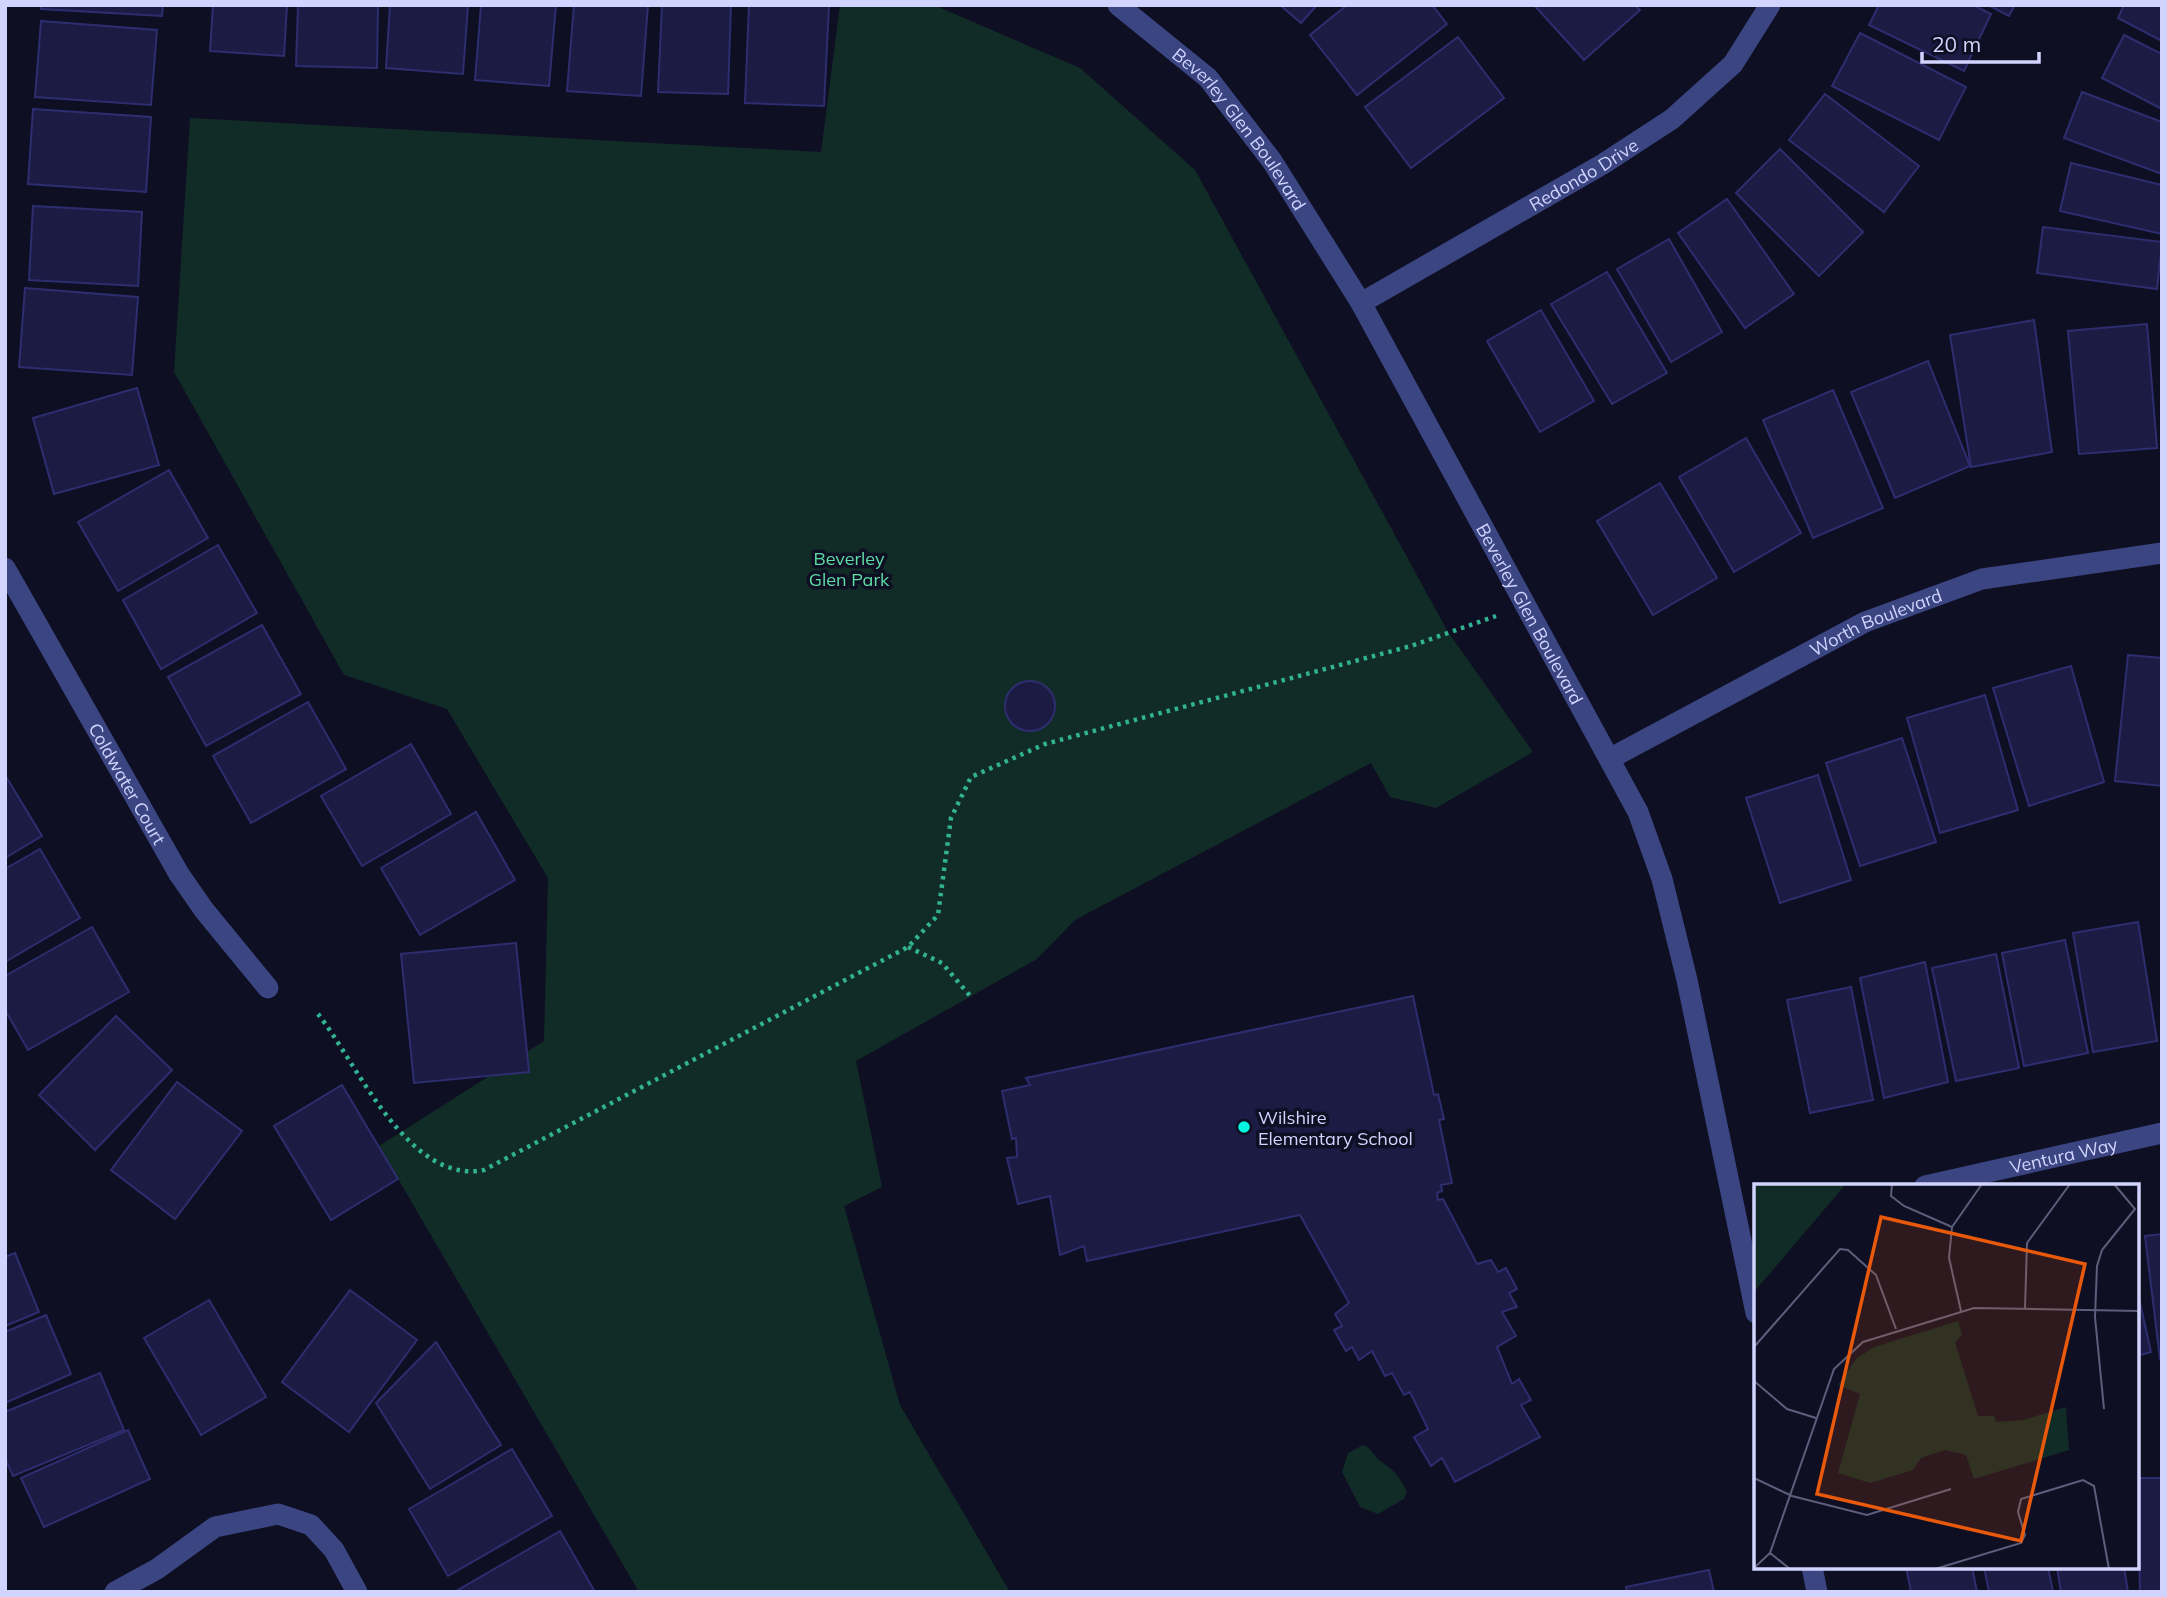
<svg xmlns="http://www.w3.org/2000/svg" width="2167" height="1597" font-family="Mulish,sans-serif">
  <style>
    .green { fill: #112c26 }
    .building { fill: #1b1b43; stroke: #2d2d6f; stroke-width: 2 }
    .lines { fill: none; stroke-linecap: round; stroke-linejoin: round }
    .path { stroke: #31b291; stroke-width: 4.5; stroke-dasharray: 3.5 5; stroke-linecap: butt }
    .minor { stroke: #3a4581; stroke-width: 21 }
    .poi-dot { fill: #05f6e0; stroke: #0e0f23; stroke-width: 2.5 }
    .labels { text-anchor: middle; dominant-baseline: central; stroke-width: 7; stroke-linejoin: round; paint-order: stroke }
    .street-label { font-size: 18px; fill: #d1d4fe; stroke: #0e0f23 }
    .park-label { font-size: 18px; fill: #5edda5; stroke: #0e0f23 }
    .poi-label { font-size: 18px; fill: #d1d4fe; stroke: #0e0f23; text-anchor: start }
    .inset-road { fill: none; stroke: #5c5e7b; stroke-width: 2 }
    .view { fill: #e8590c; fill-opacity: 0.15; stroke: #e8590c; stroke-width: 3.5 }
    .inset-edge { fill: none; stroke: #d1d4fe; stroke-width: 3.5 }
  </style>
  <rect width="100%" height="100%" fill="#0e0f23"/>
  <g class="green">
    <path d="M840,5h94l146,63 115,102 253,462 85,120 -97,56 -46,-11 -19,-34 -296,157 -38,39 -181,102 26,126 -38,19 56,199 110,187h-371l-260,-446 165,-105 4,-163 -101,-169 -103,-34 -170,-303 16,-254 631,34z"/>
    <path d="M1363,1445c9,4 10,10 17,16 16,11 17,13 27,30l-3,8 -26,15 -18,-7 -18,-35 6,-19z"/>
  </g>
  <g class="building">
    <path d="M41,5h122l-1,11 -121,-7z"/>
    <path d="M213,5h74l-3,51 -74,-5z"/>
    <path d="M298,5h80l-1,63 -81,-2z"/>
    <path d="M390,5h78l-5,69 -77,-6z"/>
    <path d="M481,5h75l-7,81 -74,-6z"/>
    <path d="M574,5h74l-7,91 -74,-5z"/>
    <path d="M662,5h69l-3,89 -70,-2z"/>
    <path d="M749,5h80l-5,101 -79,-3z"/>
    <path d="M1280,5h37l-16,18z"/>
    <path d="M1347,5h85l15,19 -90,71 -47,-60z"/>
    <path d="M1534,5h101l5,5 -56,50z"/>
    <path d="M1879,5h94l18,9 -27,57 -95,-46z"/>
    <path d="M1988,5h27l-6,11z"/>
    <path d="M2124,5h38v36l-44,-23z"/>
    <path d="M41,21l116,9 -6,75 -116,-8z"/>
    <path d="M1860,33l106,54 -27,53 -107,-54z"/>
    <path d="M2124,35l38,19v55l-60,-31z"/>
    <path d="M1458,37l46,61 -93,70 -46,-61z"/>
    <path d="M2082,92l80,30v52l-98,-36z"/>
    <path d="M1825,94l94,72 -35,46 -95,-72z"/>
    <path d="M33,109l118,8 -5,75 -118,-8z"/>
    <path d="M1780,149l83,83 -44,44 -83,-83z"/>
    <path d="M2071,163l91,22v49l-102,-23z"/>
    <path d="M1727,199l67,95 -49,34 -67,-95z"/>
    <path d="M33,206l109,6 -4,74 -109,-6z"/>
    <path d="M2043,227l119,15 -5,47 -120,-16z"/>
    <path d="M1669,239l53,93 -51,30 -54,-93z"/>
    <path d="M1607,272l60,101 -55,31 -61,-100z"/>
    <path d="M25,288l113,9 -6,78 -113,-8z"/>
    <path d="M1541,310l53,91 -54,31 -53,-91z"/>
    <path d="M2034,320l18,132 -81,15 -21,-132z"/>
    <path d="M2147,324l10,124 -78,6 -11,-123z"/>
    <path d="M1928,361l42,105 -75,32 -44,-106z"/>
    <path d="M137,388l22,77 -105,29 -21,-76z"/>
    <path d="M1833,390l50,118 -70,30 -50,-118z"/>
    <path d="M1746,438l55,95 -67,39 -55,-95z"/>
    <path d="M169,470l39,68 -90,53 -40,-69z"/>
    <path d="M1660,483l57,95 -64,37 -56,-94z"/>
    <path d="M218,545l39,68 -96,56 -38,-69z"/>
    <path d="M262,625l39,69 -95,52 -38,-69z"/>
    <path d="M2128,655l34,3v128l-47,-5z"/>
    <path d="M2071,666l33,116 -75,24 -36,-118z"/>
    <circle cx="1030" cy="706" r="25"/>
    <path d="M1985,695l33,115 -78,23 -33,-115z"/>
    <path d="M308,702l38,67 -95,54 -38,-67z"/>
    <path d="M1902,738l34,104 -76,24 -34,-103z"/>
    <path d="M411,744l40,70 -89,52 -41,-70z"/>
    <path d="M5,775l37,61 -37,22z"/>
    <path d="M1818,775l33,105 -71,23 -34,-105z"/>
    <path d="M476,812l39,68 -95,55 -39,-67z"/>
    <path d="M40,849l40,69 -75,44v-93z"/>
    <path d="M2138,922l19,119 -64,11 -20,-119z"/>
    <path d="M92,927l37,65 -101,58 -23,-40v-34z"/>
    <path d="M2065,940l23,113 -64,13 -22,-113z"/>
    <path d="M516,943l13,129 -115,11 -13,-129z"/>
    <path d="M1996,954l23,114 -63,13 -24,-113z"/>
    <path d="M1925,962l23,120 -64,16 -24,-120z"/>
    <path d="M1851,987l22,113 -63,13 -23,-113z"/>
    <path d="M1413,996l21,99 4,-1 6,25 -5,1 13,63 -11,2 1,6 -5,2 1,7 5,-1 34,65 14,-4 7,12 8,-4 11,21 -8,4 8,14 -15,5 14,24 -19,11 15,37 7,-5 12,21 -10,5 19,32 -85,45 -13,-24 -11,8 -17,-29 14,-8 -18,-37 -6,3 -12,-22 -7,3 -13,-25 -13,9 -7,-13 -6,4 -12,-21 8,-4 -7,-12 14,-11 -49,-88 -213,46 -3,-15 -24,9 -10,-59 -32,8 -11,-46 10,-1 -1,-19 -4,1 -10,-48 28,-6 -4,-7z"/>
    <path d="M116,1016l56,54 -77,80 -56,-55z"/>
    <path d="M177,1082l65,49 -67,88 -64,-49z"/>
    <path d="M342,1085l56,94 -67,41 -57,-94z"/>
    <path d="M2162,1234v125h-2l-15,-123z"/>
    <path d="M15,1253l24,59 -34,14v-69z"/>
    <path d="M2137,1289l14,63 -14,4z"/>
    <path d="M350,1290l67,50 -68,92 -67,-50z"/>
    <path d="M209,1300l57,97 -65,38 -57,-97z"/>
    <path d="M46,1315l25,59 -66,29v-71z"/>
    <path d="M436,1342l65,103 -71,44 -54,-86z"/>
    <path d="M100,1373l24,57 -111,46 -8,-18v-46z"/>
    <path d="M128,1430l22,49 -106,48 -23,-49z"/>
    <path d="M512,1449l40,67 -104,60 -39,-67z"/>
    <path d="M2137,1478h25v114h-22z"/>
    <path d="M560,1531l35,61h-136l-1,-2z"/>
    <path d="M1906,1567h66l5,25h-66z"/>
    <path d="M1984,1567h64l5,25h-64z"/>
    <path d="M2057,1567h67l4,25h-67z"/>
    <path d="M1709,1570l5,22h-87l-1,-5z"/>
  </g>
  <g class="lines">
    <g class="path">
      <path d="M908,947l34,16 29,34"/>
      <path d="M318,1014c39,49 90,171 166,156l424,-223 30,-32 13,-97 20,-41 74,-33 366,-98 85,-30"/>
    </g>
    <g class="minor">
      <path id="s1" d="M1118,5l90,73 64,83 89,142 277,509 24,67 25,101 69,333"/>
      <path id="s2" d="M1361,303l242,-139 69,-45 61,-55 37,-59"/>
      <path id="s3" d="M5,568l174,306 25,36 64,78"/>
      <path id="s4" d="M1611,758l254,-136 117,-43 180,-26"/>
      <path id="s5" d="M1925,1186l237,-53"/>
      <path d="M1812,1567l5,25"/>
      <path d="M115,1592l42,-23 58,-42 63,-13 33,11 23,25 23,42"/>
    </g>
  </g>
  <circle class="poi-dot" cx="1244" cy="1127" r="7"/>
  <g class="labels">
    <g class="street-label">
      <text stroke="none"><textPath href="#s1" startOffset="175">Beverley Glen Boulevard</textPath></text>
      <text stroke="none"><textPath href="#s2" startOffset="257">Redondo Drive</textPath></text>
      <text stroke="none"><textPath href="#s1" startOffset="742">Beverley Glen Boulevard</textPath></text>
      <text stroke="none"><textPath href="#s4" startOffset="298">Worth Boulevard</textPath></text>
      <text stroke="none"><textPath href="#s3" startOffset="248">Coldwater Court</textPath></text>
      <text stroke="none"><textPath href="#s5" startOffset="142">Ventura Way</textPath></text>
    </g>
    <g class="park-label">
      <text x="849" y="558">Beverley<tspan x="849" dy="21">Glen Park</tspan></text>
    </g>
    <g class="poi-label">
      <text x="1258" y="1117">Wilshire<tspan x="1258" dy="21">Elementary School</tspan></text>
    </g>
  </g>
  <g transform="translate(1754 1184)">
    <rect width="385" height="385" fill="#0e0f23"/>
    <path d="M0,0h92l-92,108zM204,137l4,14 -7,7 23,74h16l2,6 27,-2 43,-13 3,43 -95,29 -8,-24 -21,-5 -24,8 -8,12 -43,13 -32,-10 22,-79 -22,-9 19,-27 17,-11z" fill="#112c26"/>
    <path class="inset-road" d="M138,0l-1,12 13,10 48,21M271,124l2,-65 43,-59M207,127l-12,-53 3,-31 30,-43M0,163l86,-98 8,1 28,25 20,54M0,197l33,28 29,9M350,225l-9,-92 2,-51 5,-16 33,-41 -21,-25M0,294l38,18 75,19 84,-26M16,369l20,16M0,384l16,-15 64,-184 29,-27 111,-34 165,3M181,385l86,-26 4,-8 -7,-23 3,-13 62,-19 11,6 15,83"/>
    <path class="view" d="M127,33l204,47 -64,277 -204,-47z"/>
    <rect width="385" height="385" class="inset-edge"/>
  </g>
  <rect width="2167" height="1597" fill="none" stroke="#d1d4fe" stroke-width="14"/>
  <path d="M1922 52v10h117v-10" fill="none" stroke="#d1d4fe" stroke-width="3.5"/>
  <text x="1932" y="52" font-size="21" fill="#d1d4fe" stroke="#0e0f23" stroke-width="5" paint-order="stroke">20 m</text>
</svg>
